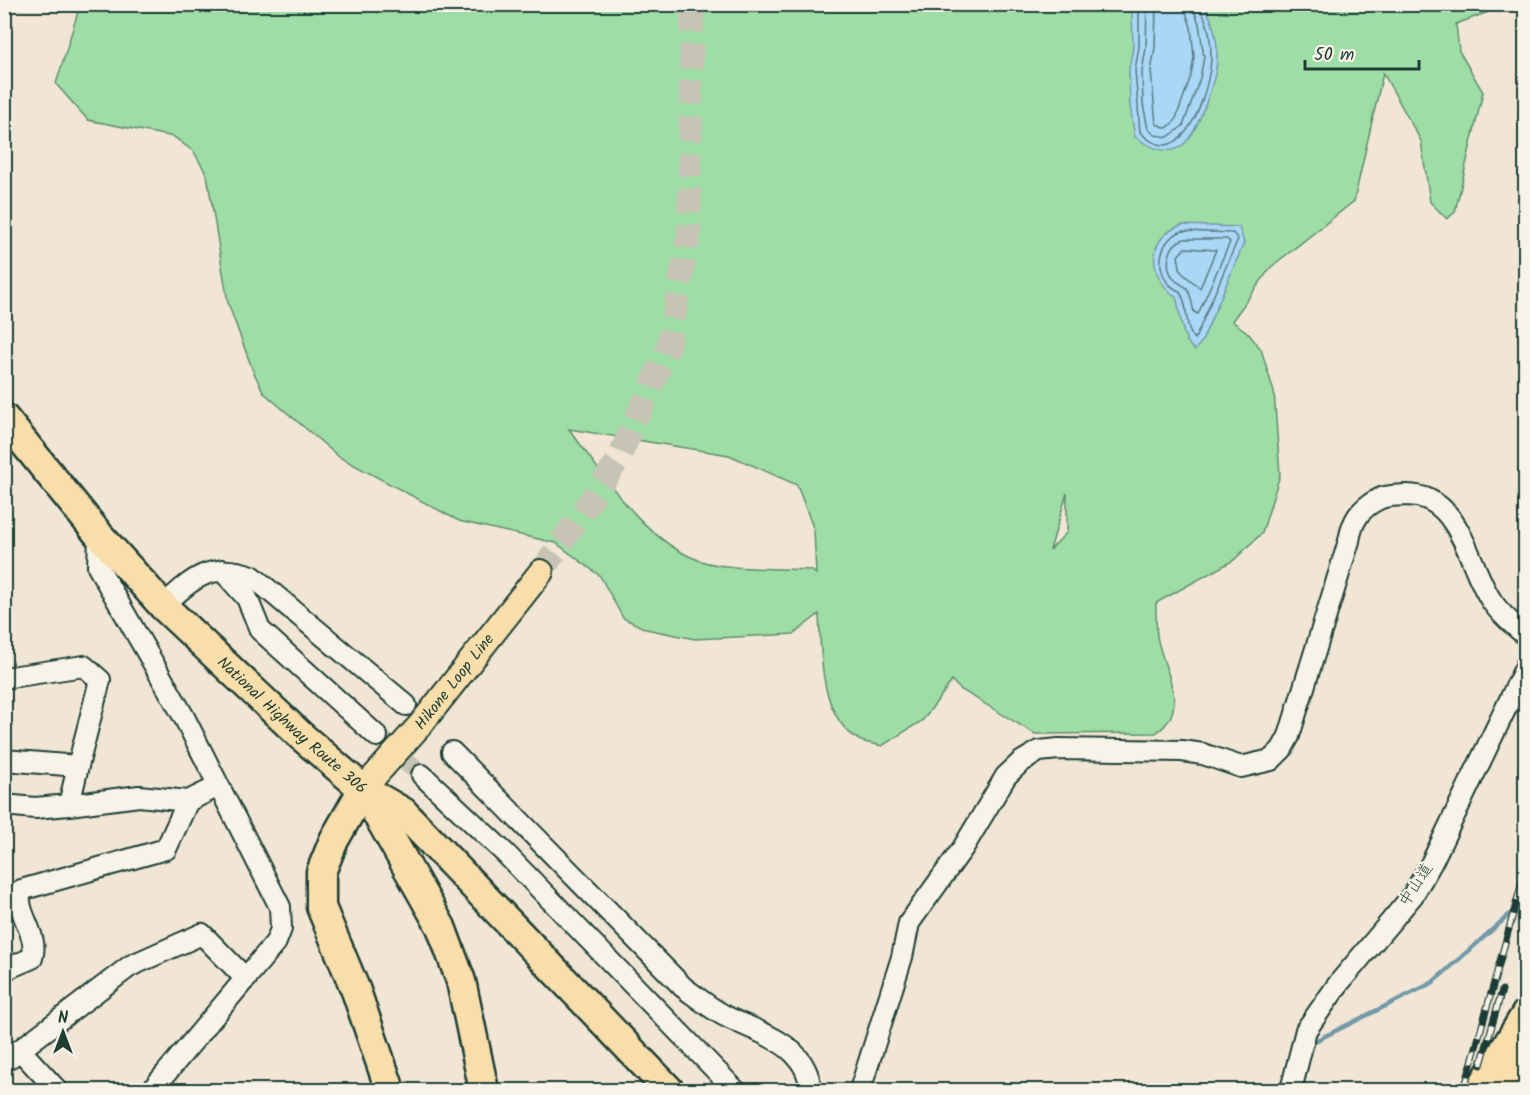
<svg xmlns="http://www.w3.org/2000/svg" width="1530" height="1095" font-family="Kalam,'Klee One',sans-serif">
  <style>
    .green { fill: #9edda5; stroke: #5e8d6c; stroke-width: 1.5; fill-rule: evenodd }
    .water { fill: #abd7f7; stroke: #7399a9; stroke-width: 1.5 }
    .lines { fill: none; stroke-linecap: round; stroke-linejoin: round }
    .shore { stroke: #577b82; stroke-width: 1.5 }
    .stream { stroke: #7399a9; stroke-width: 4.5 }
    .minor-tunnel { stroke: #c7c4b5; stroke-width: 20; stroke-dasharray: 20 10; stroke-linecap: butt }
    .major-tunnel { stroke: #c7c4b5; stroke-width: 24; stroke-dasharray: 24 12; stroke-linecap: butt }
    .minor-casing { stroke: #1f3d34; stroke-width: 24 }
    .major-casing { stroke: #1f3d34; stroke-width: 28 }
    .highway-casing { stroke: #1f3d34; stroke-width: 33 }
    .minor { stroke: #f7f3e8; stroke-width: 20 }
    .major { stroke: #f8deab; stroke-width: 24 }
    .highway { stroke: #f8deab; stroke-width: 28 }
    .rail-casing { stroke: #1f3d34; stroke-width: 7 }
    .rail { stroke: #f7f3e8; stroke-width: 4.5; stroke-dasharray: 14; stroke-linecap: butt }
    .labels { text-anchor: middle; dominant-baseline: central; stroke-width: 4.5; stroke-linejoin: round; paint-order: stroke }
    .street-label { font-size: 16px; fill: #1f3d34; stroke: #f7f3e8 }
  </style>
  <rect width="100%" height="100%" fill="#f1e6d5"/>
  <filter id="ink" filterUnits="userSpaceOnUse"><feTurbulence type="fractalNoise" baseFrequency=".0167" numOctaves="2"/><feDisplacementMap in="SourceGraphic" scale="12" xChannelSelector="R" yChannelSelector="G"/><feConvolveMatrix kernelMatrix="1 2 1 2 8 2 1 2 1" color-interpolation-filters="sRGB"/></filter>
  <g filter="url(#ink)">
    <path class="green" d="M80,5h1427l-51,19 3,27 24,41 -28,120 -8,7 -17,-17 -9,-61 -38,-68 -29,128 -83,66 -39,54 15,11 14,17 13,43 6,83 -18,58 -28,27 -78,43c0,11 0,22 1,33 5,33 36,72 -1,97l-121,1 -75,-45 -8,-8 -29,39 -41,26c-7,-2 -17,-3 -23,-6 -40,-24 -38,-87 -40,-126l-25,20 -99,5 -49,-10 -23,-11 -23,-42 -44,-33 -97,-22 -120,-64 -75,-64 -11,-22 -25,-68 -21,-128 -13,-23 -20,-15 -86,-17 -32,-36zM569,429l160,26 68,30 17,45 2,44 -5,-4c-31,-2 -63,0 -93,-5 -65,-9 -112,-87 -149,-136zM1067,493v39l-17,18z"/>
    <g class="water">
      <path d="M1134,5h70c9,15 14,35 13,53 0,15 -6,30 -11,45 -15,40 -28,64 -71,34l-5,-31 -1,-37 4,-22 -1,-36z"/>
      <path d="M1182,225l57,2 5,16 -42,98 -7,9c-14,-8 -14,-38 -19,-53 -28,-20 -31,-60 6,-72z"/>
    </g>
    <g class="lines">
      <g class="shore">
        <path d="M1139,4v43l-4,23 5,62c43,46 70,-43 71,-74 0,-10 -1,-27 -5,-37 -2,-6 -6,-10 -7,-17"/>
        <path d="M1147,4l-1,44 -4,23 1,33 5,25 7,6 13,2 15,-11 17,-48 4,-21 -5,-33 -7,-20"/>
        <path d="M1156,4l-1,44 -4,23 5,53 11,4 8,-7 16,-45 3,-19 -3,-30 -8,-23"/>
        <path d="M1183,231l50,2 5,6 -43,100c-11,-9 -6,-33 -14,-45 -3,-5 -11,-7 -14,-12 -12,-19 -6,-44 16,-51z"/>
        <path d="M1184,239h43l3,3 -32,72 -4,-2c-2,-7 -3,-18 -7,-24 -4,-3 -9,-5 -12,-8 -12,-13 -7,-36 9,-41z"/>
        <path d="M1185,248l31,2 -16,38 -19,-16 -3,-16z"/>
      </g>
      <g class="stream">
        <path d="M1311,1043l121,-60 94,-83"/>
        <path d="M1301,1090l6,-24"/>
      </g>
      <path class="minor-tunnel" d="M377,736l45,39"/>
      <path class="major-tunnel" d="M541,572l76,-110 51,-114 21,-114 3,-230"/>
      <g class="minor-casing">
        <g id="minor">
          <path d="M99,535l-1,32 86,150 96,190 1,22 -5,13 -124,148"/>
          <path d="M222,570l25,28 13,32 117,106"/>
          <path d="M163,606c29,-27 47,-45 89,-30l154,129"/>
          <path d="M4,678l80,-12 16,14 -22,86 -74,-6"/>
          <path d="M452,752l231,235c15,11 29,23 46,31 35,17 77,26 82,72"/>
          <path d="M78,766l-9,39 70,-9 49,5"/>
          <path d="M422,775l83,78 230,237"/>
          <path d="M4,805l31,3 34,-3"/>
          <path d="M4,970l28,-12c8,-24 -18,-45 -11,-68l145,-41 22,-48 29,-14"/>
          <path d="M20,1050l37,40"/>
          <path d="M4,1062l126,-96 72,-32 44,45"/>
          <path d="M860,1090l42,-133 7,-34 54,-75 43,-72 15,-14 18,-11 20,-2 123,2 21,3 38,13 30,-7 11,-11 7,-13 60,-195c3,-20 11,-33 30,-42 8,-4 18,-3 27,-4 56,-1 62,74 87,108 9,13 21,22 33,33"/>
          <path d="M1291,1090l15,-60 33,-47 74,-88 19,-33 94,-196"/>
        </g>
      </g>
      <g class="major-casing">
        <g id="major">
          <path id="s1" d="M363,789l58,-65 120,-152"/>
        </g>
      </g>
      <g class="highway-casing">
        <g id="highway">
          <path id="s2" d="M4,418l95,117 64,71 137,129 63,54 40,23 266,278"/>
          <path d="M363,789l78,138 20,54 23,109"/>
          <path d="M363,789l-29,51 -13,32v35l35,84 34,99"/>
          <path d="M1480,1090l46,-76"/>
          <path d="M1495,1090l31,-32"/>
        </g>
      </g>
      <use href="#minor" class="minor"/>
      <use href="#major" class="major"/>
      <use href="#highway" class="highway"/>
      <g class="rail-casing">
        <g id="rail">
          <path d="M1481,1065l21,-75"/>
          <path d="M1464,1090l62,-222"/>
        </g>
      </g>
      <use href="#rail" class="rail"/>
    </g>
  </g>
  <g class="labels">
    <g class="street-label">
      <text stroke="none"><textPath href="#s1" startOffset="141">Hikone Loop Line</textPath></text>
      <text stroke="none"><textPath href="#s2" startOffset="422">National Highway Route 306</textPath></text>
      <text transform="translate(1416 885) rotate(-57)">中山道</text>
    </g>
  </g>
  <rect width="1530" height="1095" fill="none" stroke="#f7f3e8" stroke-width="24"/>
  <rect x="12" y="12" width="1506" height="1071" fill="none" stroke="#1f3d34" stroke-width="2" filter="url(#ink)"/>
  <g transform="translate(63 1032)" stroke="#f7f3e8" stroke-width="4.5" paint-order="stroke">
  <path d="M0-4.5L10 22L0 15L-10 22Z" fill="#1f3d34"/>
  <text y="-9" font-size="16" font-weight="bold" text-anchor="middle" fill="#1f3d34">N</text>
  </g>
  <path d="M1305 60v9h114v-9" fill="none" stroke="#1f3d34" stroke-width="3"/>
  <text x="1314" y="60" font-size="18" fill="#1f3d34" stroke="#f7f3e8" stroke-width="4.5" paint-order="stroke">50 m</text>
</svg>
